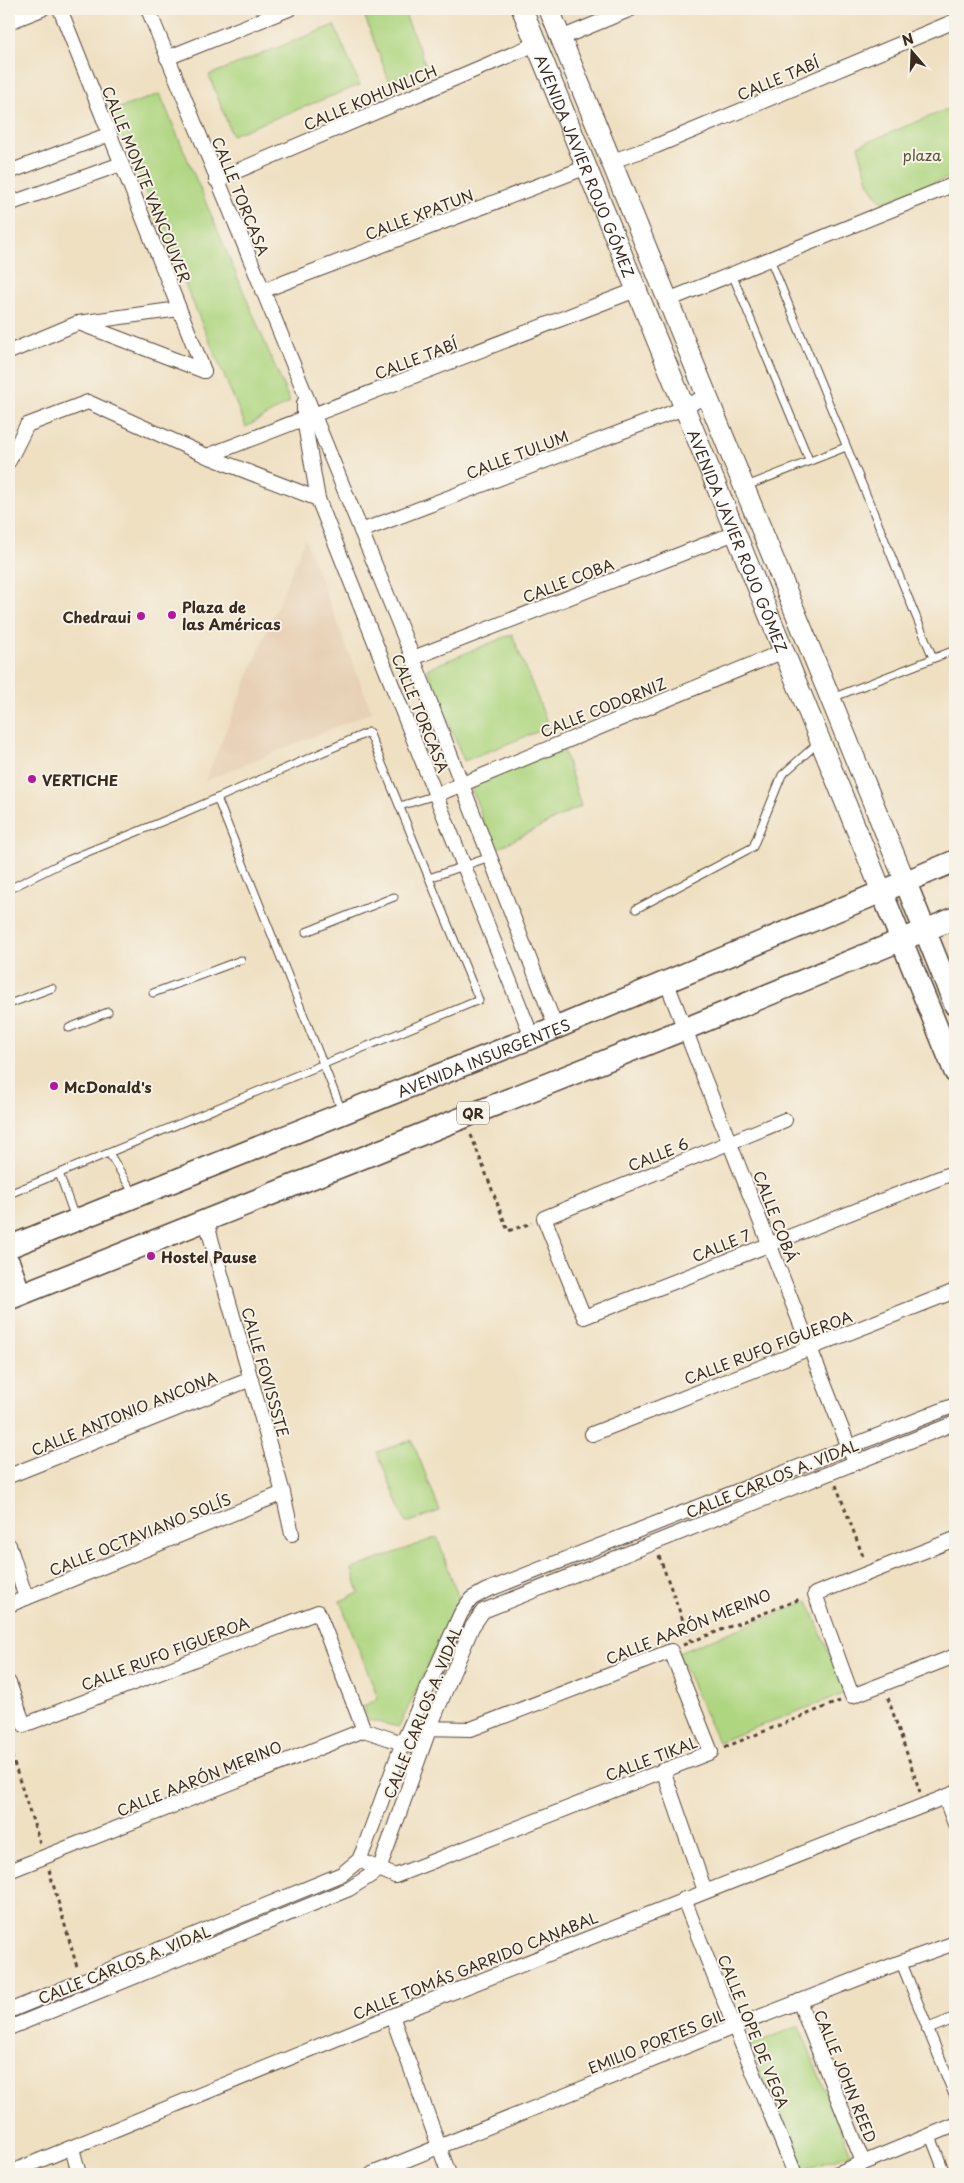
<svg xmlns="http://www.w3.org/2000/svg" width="964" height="2183" font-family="'Playpen Sans',sans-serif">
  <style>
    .built { fill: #e7d0b5 }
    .green { fill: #aed680; stroke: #74804f }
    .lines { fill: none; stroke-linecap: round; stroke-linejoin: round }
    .service-casing { stroke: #564537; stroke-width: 9 }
    .pedestrian-casing { stroke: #564537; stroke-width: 12 }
    .minor-casing { stroke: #564537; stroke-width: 16 }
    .secondary-casing { stroke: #564537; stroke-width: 22 }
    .primary-casing { stroke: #564537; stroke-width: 24 }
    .path { stroke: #564537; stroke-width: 3; stroke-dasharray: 4 4; stroke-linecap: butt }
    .service { stroke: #fff; stroke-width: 7 }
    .pedestrian { stroke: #fff; stroke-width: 10 }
    .minor { stroke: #fff; stroke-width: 14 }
    .secondary { stroke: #fff; stroke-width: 20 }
    .primary { stroke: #fff; stroke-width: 21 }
    .poi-dot { fill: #b5179e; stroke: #f7f3e8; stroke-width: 2 }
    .labels { text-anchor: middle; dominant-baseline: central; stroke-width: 4; stroke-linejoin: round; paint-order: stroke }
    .shield { fill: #f7f3e8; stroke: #73665b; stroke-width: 1 }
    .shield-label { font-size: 14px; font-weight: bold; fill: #3b2a1e }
    .street-label { font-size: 15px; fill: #3b2a1e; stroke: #f7f3e8 }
    .park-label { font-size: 15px; fill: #585536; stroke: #f7f3e8 }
    .poi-label { font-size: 15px; font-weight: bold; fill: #3b2a1e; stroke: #f7f3e8; text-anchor: start }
  </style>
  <rect width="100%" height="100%" fill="#f7f3e8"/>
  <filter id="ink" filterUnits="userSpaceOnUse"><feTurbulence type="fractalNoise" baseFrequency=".02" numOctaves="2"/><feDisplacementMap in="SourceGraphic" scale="10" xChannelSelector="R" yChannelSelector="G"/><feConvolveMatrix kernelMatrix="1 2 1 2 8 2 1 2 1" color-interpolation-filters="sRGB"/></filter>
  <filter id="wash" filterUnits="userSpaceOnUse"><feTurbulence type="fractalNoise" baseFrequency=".0096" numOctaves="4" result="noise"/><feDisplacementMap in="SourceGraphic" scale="20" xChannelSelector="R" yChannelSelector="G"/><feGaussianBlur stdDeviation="1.12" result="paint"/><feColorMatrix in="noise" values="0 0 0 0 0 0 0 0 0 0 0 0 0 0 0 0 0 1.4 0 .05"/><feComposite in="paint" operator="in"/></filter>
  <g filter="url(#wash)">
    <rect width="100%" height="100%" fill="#efe0c2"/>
    <path class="built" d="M305,539l67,173 -167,69z"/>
    <g class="green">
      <path d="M362,9h41l23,57 -37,15z"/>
      <path d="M334,25l26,60 -128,50 -23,-60z"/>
      <path d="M160,94l130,308 -44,25 -135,-316z"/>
      <path d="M955,106v69l-73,28 -13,-19 -11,-38z"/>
      <path d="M512,634l37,93 -85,34 -37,-92z"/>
      <path d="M563,748l18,58 -87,44 -23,-63z"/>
      <path d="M412,1440l28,71 -34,12 -29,-71z"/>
      <path d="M437,1537l22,62 -60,128 -31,-7 -4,-14 14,-8 -38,-97 19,-8 -7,-24z"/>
      <path d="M808,1601l37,92 -127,49 -40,-89z"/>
      <path d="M799,2026l52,128 -49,16 -54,-124z"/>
    </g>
  </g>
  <g filter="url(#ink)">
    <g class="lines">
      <g class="service-casing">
        <g id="service">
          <path d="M770,259l163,399"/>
          <path d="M732,274l77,186"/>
          <path d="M744,487l102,-40"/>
          <path d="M832,698l123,-48"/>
          <path d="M217,798l125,313"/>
          <path d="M400,806l36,-11"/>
          <path d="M429,878l61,-21"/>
          <path d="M9,889l59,-29 115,-47 186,-81 110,268 -470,194"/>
          <path d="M636,909l117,-62 29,-72 37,-33"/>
          <path d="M306,932l88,-35"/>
          <path d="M153,993l88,-33"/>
          <path d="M9,1004l43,-16"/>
          <path d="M69,1028l39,-16"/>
          <path d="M109,1153l25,41"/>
          <path d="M59,1173l16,45"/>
        </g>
      </g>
      <g class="pedestrian-casing">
        <g id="pedestrian">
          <path d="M901,1962l54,134"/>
          <path d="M927,2029l28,-11"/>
          <path d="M930,2135l15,39"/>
        </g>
      </g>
      <g class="minor-casing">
        <g id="minor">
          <path d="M60,9l144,362"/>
          <path d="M148,9l265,649 143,370"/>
          <path d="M9,22l33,-13"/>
          <path d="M561,38l70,-29"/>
          <path d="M167,58l122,-49"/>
          <path d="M612,161l44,-15 299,-125"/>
          <path d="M9,172l101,-38"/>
          <path d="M216,180l320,-136"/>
          <path d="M9,204l112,-40"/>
          <path d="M262,291l325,-124"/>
          <path d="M668,300l287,-116"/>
          <path d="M79,323l125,48"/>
          <path d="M9,352l69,-29 101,-14"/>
          <path d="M304,403v16l14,80 214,538"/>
          <path d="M207,456l429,-166"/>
          <path d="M9,461l18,-36 61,-23 119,54 111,43"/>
          <path d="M361,531l323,-123 23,-13"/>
          <path d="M413,658l322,-125"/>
          <path d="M436,795l348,-144"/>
          <path d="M666,981l186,474"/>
          <path d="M785,1120l-241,98 40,99 371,-145"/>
          <path d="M206,1221l77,272 9,41"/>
          <path d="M592,1434l363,-143"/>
          <path d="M9,1476l242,-97"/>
          <path d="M955,1539l-140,55 37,102 103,-40"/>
          <path d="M9,1545l17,53"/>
          <path d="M9,1605l274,-112"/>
          <path d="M9,1683l15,42 294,-113 46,118"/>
          <path d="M663,1770l42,121"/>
          <path d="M945,1797l10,27"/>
          <path d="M359,1860l36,16 316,-124 -40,-101 -200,78 -49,-1"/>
          <path d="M9,1871l355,-141 47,16"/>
          <path d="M684,1899c35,93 74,183 111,275"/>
          <path d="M799,2001l64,161"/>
          <path d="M9,2011l333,-137 17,-14 6,-14 38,-104 58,-129 10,-14 14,-8 470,-186"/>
          <path d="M392,2016l57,158"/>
          <path d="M9,2028l340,-139 30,-19 51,-143 42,-100 11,-16 472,-188"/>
          <path d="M72,2148l7,26"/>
          <path d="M9,2173l383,-157 563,-223"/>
          <path d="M372,2174l364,-148 165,-64 54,-19"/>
          <path d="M836,2174l119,-49"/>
        </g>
      </g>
      <g class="secondary-casing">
        <g id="secondary">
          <path id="s1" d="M522,9l359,881"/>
          <path d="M549,9l356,872"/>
        </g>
      </g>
      <g class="primary-casing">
        <g id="primary">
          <path d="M905,881l50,124"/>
          <path d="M881,890l74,182"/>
          <path id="s2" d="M9,1247l547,-219 399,-167"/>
          <path d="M9,1263l11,31"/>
          <path d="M9,1299l676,-270 270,-111"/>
        </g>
      </g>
      <g class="path">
        <path d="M471,1135l37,96 24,-8"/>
        <path d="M836,1485l28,74"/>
        <path d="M659,1556l32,86"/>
        <path d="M683,1645l117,-46"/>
        <path d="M888,1698l32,94"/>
        <path d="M725,1747l115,-46"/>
        <path d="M9,1748l31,95"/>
        <path d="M49,1870l28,97"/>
      </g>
      <use href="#service" class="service"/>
      <use href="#pedestrian" class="pedestrian"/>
      <use href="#minor" class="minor"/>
      <use href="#secondary" class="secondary"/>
      <use href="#primary" class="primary"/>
    </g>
  </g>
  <g class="poi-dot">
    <circle cx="172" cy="615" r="5"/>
    <circle cx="141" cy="616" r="5"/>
    <circle cx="32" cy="779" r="5"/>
    <circle cx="54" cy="1086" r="5"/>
    <circle cx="151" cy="1256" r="5"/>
  </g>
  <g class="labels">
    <rect class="shield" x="457" y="1101.5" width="32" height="23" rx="4"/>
    <g class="shield-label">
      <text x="473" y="1113">QR</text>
    </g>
    <g class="street-label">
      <text transform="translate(778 78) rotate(-23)">CALLE TABÍ</text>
      <text transform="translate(370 97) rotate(-23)">CALLE KOHUNLICH</text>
      <text stroke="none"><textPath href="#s1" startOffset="169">AVENIDA JAVIER ROJO GÓMEZ</textPath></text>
      <text transform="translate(147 184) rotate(68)">CALLE MONTE VANCOUVER</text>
      <text transform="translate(241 196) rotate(68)">CALLE TORCASA</text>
      <text transform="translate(419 214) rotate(-21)">CALLE XPATUN</text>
      <text transform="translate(416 358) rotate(-21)">CALLE TABÍ</text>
      <text transform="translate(517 454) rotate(-21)">CALLE TULUM</text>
      <text stroke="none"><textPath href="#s1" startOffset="574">AVENIDA JAVIER ROJO GÓMEZ</textPath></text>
      <text transform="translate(568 580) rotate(-21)">CALLE COBA</text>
      <text transform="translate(603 707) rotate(-22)">CALLE CODORNIZ</text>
      <text transform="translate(421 713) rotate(68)">CALLE TORCASA</text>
      <text stroke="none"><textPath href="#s2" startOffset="511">AVENIDA INSURGENTES</textPath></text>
      <text transform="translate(658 1154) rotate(-22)">CALLE 6</text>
      <text transform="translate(776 1216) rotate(69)">CALLE COBÁ</text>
      <text transform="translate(721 1245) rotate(-22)">CALLE 7</text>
      <text transform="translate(768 1347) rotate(-21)">CALLE RUFO FIGUEROA</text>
      <text transform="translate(266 1372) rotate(74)">CALLE FOVISSSTE</text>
      <text transform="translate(124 1413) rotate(-22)">CALLE ANTONIO ANCONA</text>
      <text transform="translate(772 1478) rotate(-22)">CALLE CARLOS A. VIDAL</text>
      <text transform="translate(140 1534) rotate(-22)">CALLE OCTAVIANO SOLÍS</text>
      <text transform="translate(688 1626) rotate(-22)">CALLE AARÓN MERINO</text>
      <text transform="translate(165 1653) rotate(-21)">CALLE RUFO FIGUEROA</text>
      <text transform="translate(422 1712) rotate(-68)">CALLE CARLOS A. VIDAL</text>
      <text transform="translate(651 1758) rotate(-21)">CALLE TIKAL</text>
      <text transform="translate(199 1778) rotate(-22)">CALLE AARÓN MERINO</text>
      <text transform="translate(124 1964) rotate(-22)">CALLE CARLOS A. VIDAL</text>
      <text transform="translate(475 1965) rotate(-22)">CALLE TOMÁS GARRIDO CANABAL</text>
      <text transform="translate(754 2031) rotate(68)">CALLE LOPE DE VEGA</text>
      <text transform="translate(656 2041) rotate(-22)">EMILIO PORTES GIL</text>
      <text transform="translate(846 2076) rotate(68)">CALLE JOHN REED</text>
    </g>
    <g class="park-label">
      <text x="922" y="154">plaza</text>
    </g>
    <g class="poi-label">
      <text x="182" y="606">Plaza de<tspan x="182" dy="17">las Américas</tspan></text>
      <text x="131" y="616" text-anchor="end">Chedraui</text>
      <text x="42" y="779">VERTICHE</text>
      <text x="64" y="1086">McDonald's</text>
      <text x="161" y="1256">Hostel Pause</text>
    </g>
  </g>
  <rect width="964" height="2183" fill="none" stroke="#f7f3e8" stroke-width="30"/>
  <g transform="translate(912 52) rotate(341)" stroke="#f7f3e8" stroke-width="4" paint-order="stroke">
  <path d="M0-4L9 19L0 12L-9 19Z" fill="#3b2a1e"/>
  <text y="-8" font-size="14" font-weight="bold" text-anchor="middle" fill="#3b2a1e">N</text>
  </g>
</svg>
